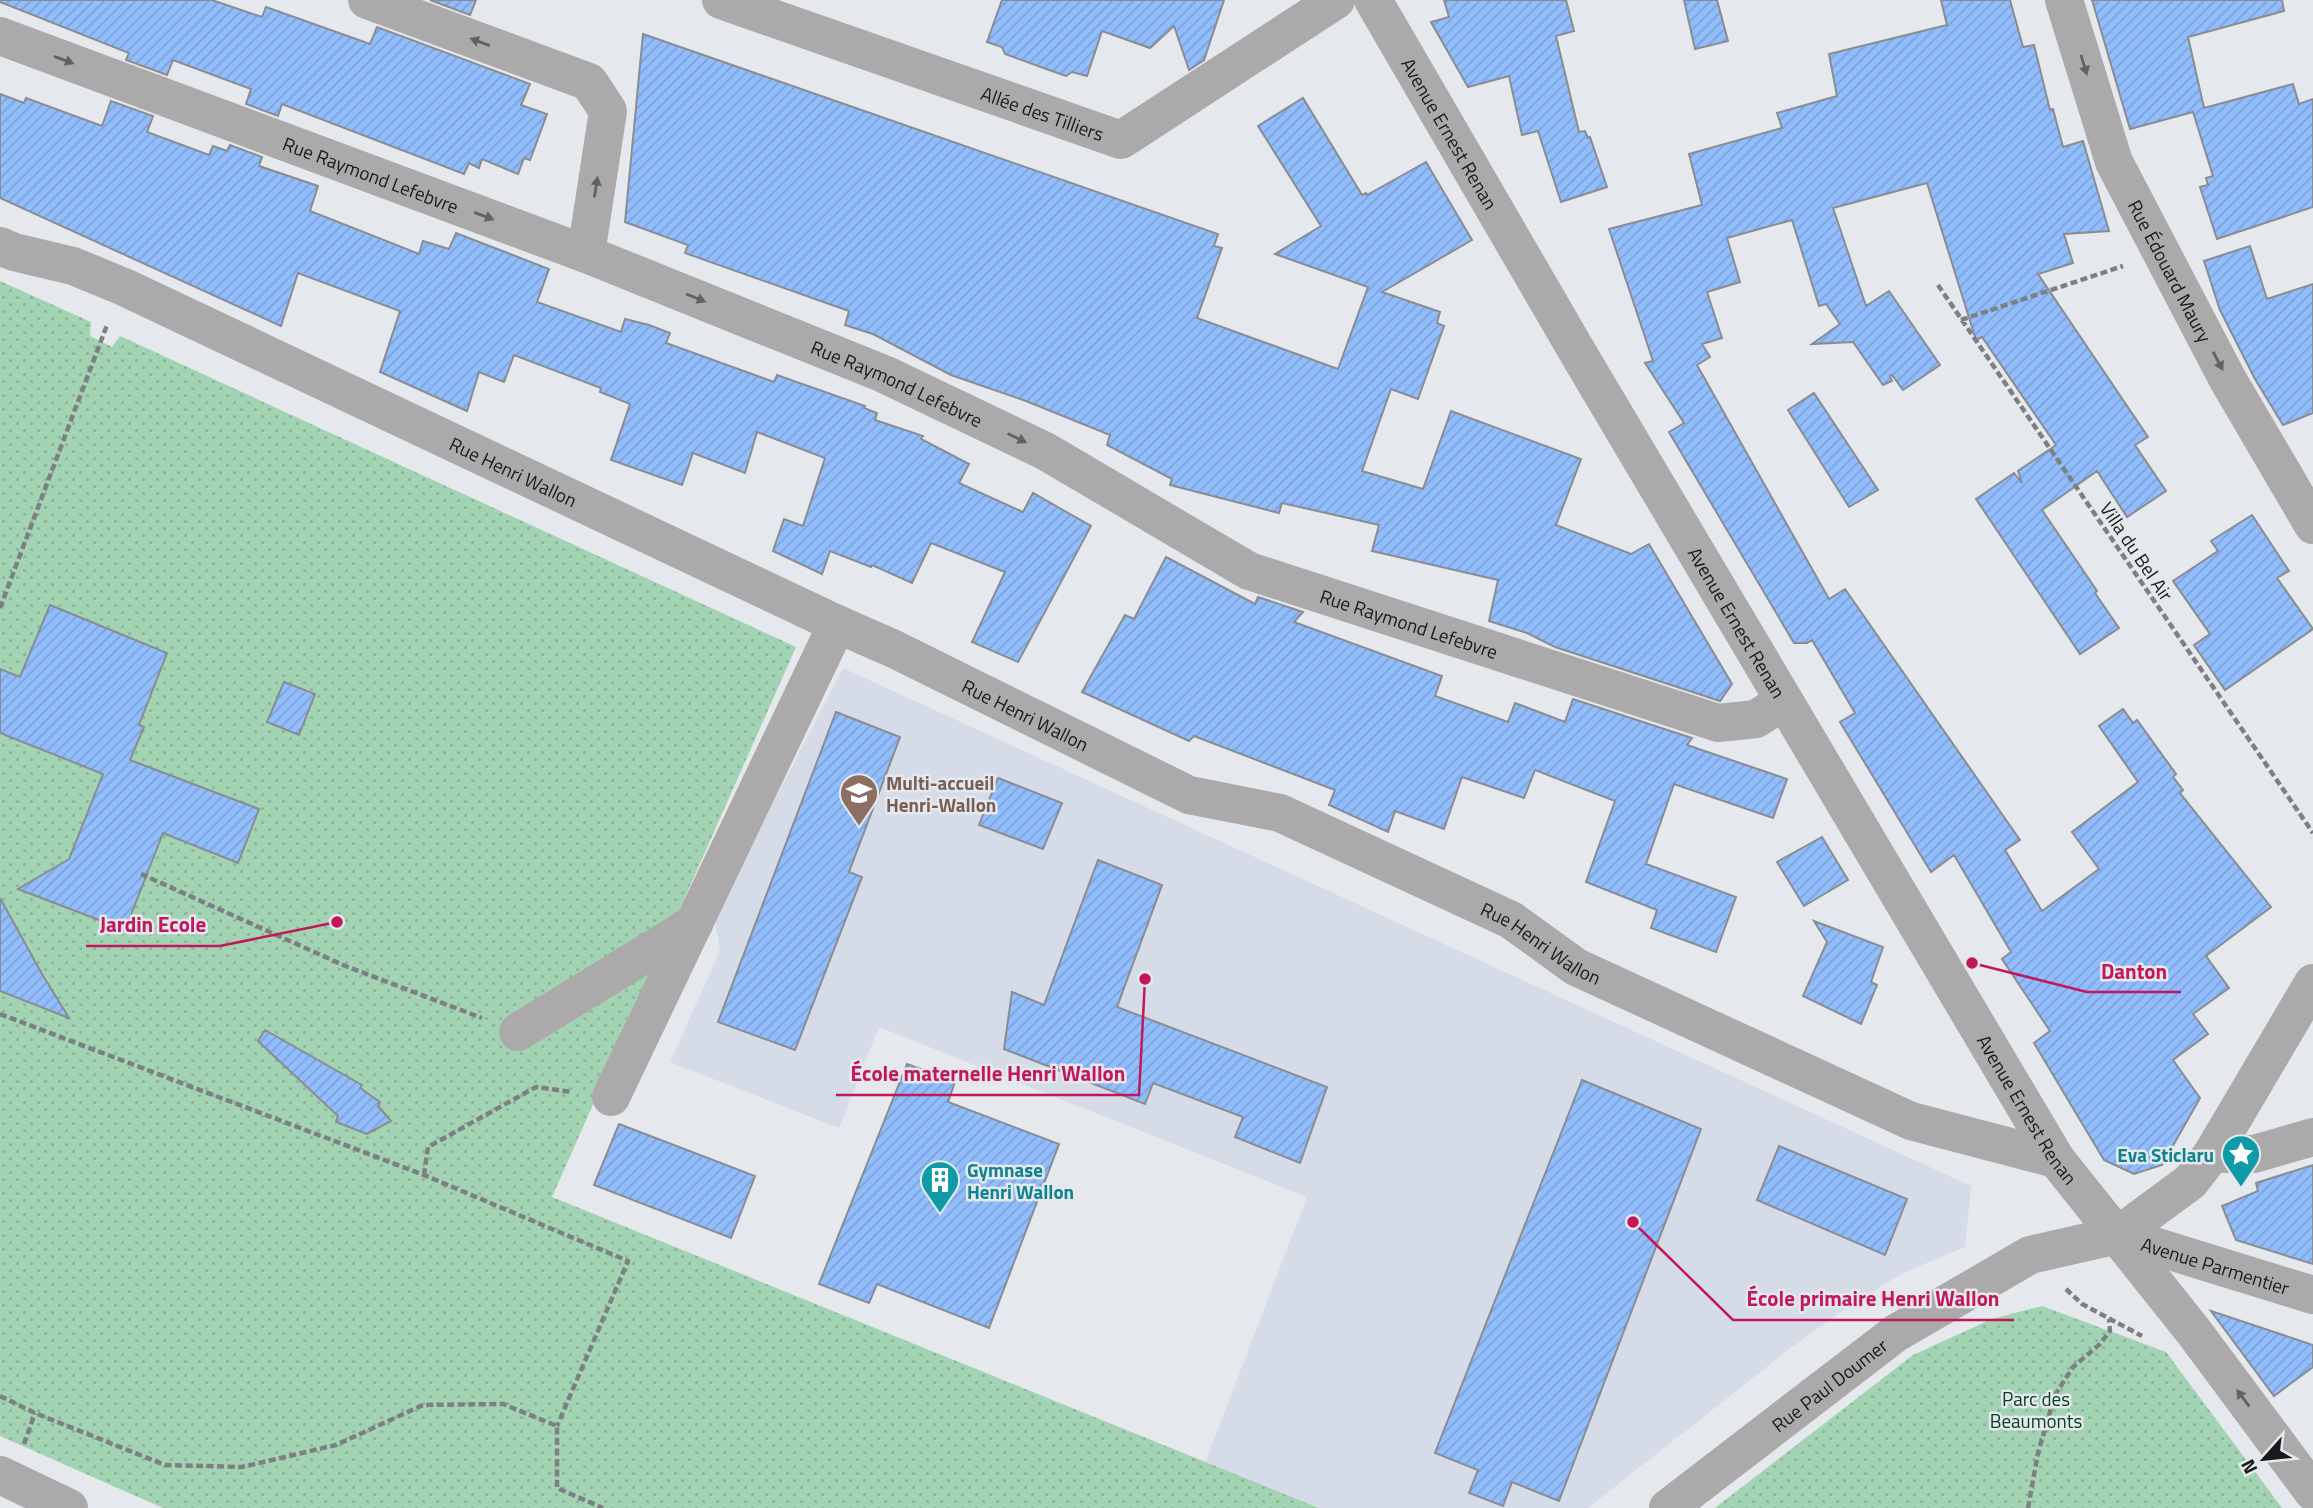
<svg xmlns="http://www.w3.org/2000/svg" width="2313" height="1508" font-family="'Titillium Web',sans-serif">
<style>
.built{fill:#d5dce7}
.green{fill:url(#green-dots)}
.building{fill:url(#building-hatch);stroke:#898c90;stroke-width:2}
.lines{fill:none;stroke-linecap:round;stroke-linejoin:round}
.path{stroke:#7d7f83;stroke-width:4.5;stroke-dasharray:7 3.5;stroke-linecap:butt}
.minor{stroke:#aba9aa;stroke-width:38}
.oneway{fill:#626263}
.labels{text-anchor:middle;dominant-baseline:central;stroke-width:5;stroke-linejoin:round;paint-order:stroke}
.street-label{font-size:19px;fill:#191a1c;stroke:#e5e8ed}
.education-label{font-size:19px;font-weight:bold;fill:#785e54;stroke:#e5e8ed;text-anchor:start}
.culture-label{font-size:19px;font-weight:bold;fill:#0d838f;stroke:#e5e8ed;text-anchor:end}
.park-label{font-size:19px;fill:#044123;stroke:#e5e8ed}
.leader{fill:none;stroke:#c2185b;stroke-width:2.5}
.callout-dot{fill:#c2185b;stroke:#e5e8ed;stroke-width:2.5}
.callout-label{font-size:21px;text-anchor:middle;font-weight:bold;fill:#c2185b;stroke:#e5e8ed;stroke-width:5;stroke-linejoin:round;paint-order:stroke}
</style>
<defs>
<pattern id="green-dots" width="8" height="8" patternUnits="userSpaceOnUse" patternTransform="scale(1.75)"><rect width="8" height="8" fill="#a2d3b2"/><path d="M2 2h.1M6 6h.1" fill="none" stroke="#8bb598" stroke-width="1.8" stroke-linecap="round"/></pattern>
<pattern id="building-hatch" width="6" height="6" patternUnits="userSpaceOnUse" patternTransform="scale(1.75)"><rect width="6" height="6" fill="#91bdfd"/><path d="M-1 1l2-2M0 6l6-6M5 7l2-2" fill="none" stroke="#7ca2d8"/></pattern>
</defs>
<rect width="100%" height="100%" fill="#e5e8ed"/>
<path class="built" d="M 843,668 L 1971,1186 L 1965,1247 L 1905,1272 L 1850,1305 L 1792,1347 L 1588,1508 L 1319,1508 L 1205,1463 L 1307,1197 L 879,1027 L 839,1128 L 670,1062 L 720,951 L 714,917 Z"/>
<path class="green" d="M 0,281 L 91,322 L 90,336 L 112,347 L 120,336 L 796,647 L 552,1197 L 1319,1508 L 163,1508 L 0,1436 Z
M 2042,1306 L 2166,1352 L 2282,1508 L 1715,1508 L 1913,1355 L 1992,1319 Z"/>
<path class="building" d="M 0,0 L 212,0 L 262,17 L 266,7 L 370,44 L 377,27 L 530,84 L 521,105 L 547,114 L 530,160 L 524,158 L 518,174 L 482,159 L 479,168 L 469,163 L 464,174 L 282,104 L 278,116 L 246,104 L 251,89 L 173,60 L 167,75 L 126,60 L 129,53 L 0,2 Z
M 430,0 L 476,0 L 470,15 Z
M 1002,0 L 1224,0 L 1204,60 L 1189,70 L 1174,26 L 1150,48 L 1102,31 L 1087,76 L 1072,72 L 1066,76 L 1049,70 L 1005,54 L 1002,47 L 987,42 Z
M 1444,0 L 1566,0 L 1574,31 L 1556,36 L 1579,132 L 1585,131 L 1588,138 L 1590,137 L 1607,187 L 1561,202 L 1538,131 L 1522,135 L 1509,76 L 1468,87 L 1431,22 L 1449,17 Z
M 1684,0 L 1717,0 L 1728,41 L 1695,49 Z
M 1941,0 L 2010,0 L 2023,47 L 2034,45 L 2050,110 L 2053,109 L 2063,147 L 2083,141 L 2109,231 L 2064,234 L 2073,263 L 2038,274 L 2148,437 L 2135,445 L 2166,491 L 2127,517 L 2097,471 L 2042,510 L 2097,591 L 2095,593 L 2119,628 L 2080,654 L 1976,499 L 2014,473 L 2022,483 L 2018,471 L 2056,445 L 1982,337 L 1976,340 L 1927,183 L 1833,208 L 1866,306 L 1889,291 L 1940,365 L 1903,390 L 1892,375 L 1890,376 L 1892,381 L 1883,385 L 1853,342 L 1812,344 L 1840,324 L 1826,304 L 1819,306 L 1792,220 L 1727,238 L 1740,282 L 1707,292 L 1722,338 L 1702,344 L 1710,357 L 1697,365 L 1829,599 L 1845,589 L 2020,840 L 2005,850 L 2042,911 L 2099,869 L 2072,832 L 2138,782 L 2099,726 L 2123,709 L 2133,723 L 2137,720 L 2176,774 L 2173,777 L 2183,790 L 2180,793 L 2271,907 L 2206,956 L 2229,988 L 2193,1014 L 2208,1034 L 2173,1060 L 2200,1098 L 2162,1165 L 2134,1174 L 2104,1160 L 2034,1043 L 2050,1031 L 2002,959 L 2011,952 L 1954,855 L 1931,872 L 1840,722 L 1855,713 L 1812,640 L 1807,643 L 1794,643 L 1669,432 L 1684,423 L 1645,363 L 1653,361 L 1609,229 L 1702,205 L 1689,154 L 1782,128 L 1777,113 L 1837,96 L 1829,54 L 1947,25 Z
M 2092,0 L 2282,0 L 2284,11 L 2188,37 L 2204,108 L 2293,84 L 2299,104 L 2313,99 L 2313,207 L 2217,239 L 2200,187 L 2208,185 L 2206,178 L 2213,176 L 2193,112 L 2130,129 Z
M 643,34 L 1218,234 L 1214,246 L 1222,248 L 1197,318 L 1338,369 L 1368,287 L 1275,254 L 1321,226 L 1258,126 L 1303,98 L 1362,195 L 1366,193 L 1367,195 L 1426,162 L 1472,240 L 1382,292 L 1440,312 L 1437,323 L 1444,326 L 1418,399 L 1391,389 L 1362,471 L 1423,489 L 1451,411 L 1581,459 L 1556,525 L 1631,554 L 1649,544 L 1732,684 L 1720,701 L 1555,647 L 1527,633 L 1489,621 L 1498,580 L 1372,551 L 1379,525 L 1282,503 L 1279,513 L 1170,485 L 1172,479 L 1107,445 L 1110,435 L 1026,401 L 951,375 L 873,334 L 845,325 L 849,311 L 685,253 L 688,245 L 625,222 Z
M 0,94 L 24,103 L 26,98 L 102,126 L 111,101 L 153,116 L 147,132 L 209,155 L 213,146 L 227,151 L 230,145 L 262,157 L 259,166 L 318,186 L 310,211 L 419,254 L 423,241 L 449,249 L 456,233 L 549,269 L 537,302 L 621,332 L 625,319 L 649,325 L 670,333 L 666,343 L 774,382 L 777,375 L 865,406 L 864,408 L 877,413 L 875,420 L 923,436 L 921,439 L 969,464 L 959,483 L 1023,512 L 1033,493 L 1091,526 L 1018,662 L 972,642 L 1005,572 L 931,543 L 912,583 L 872,565 L 871,567 L 830,551 L 822,574 L 773,551 L 784,519 L 803,526 L 825,458 L 757,432 L 745,473 L 693,453 L 682,485 L 611,460 L 630,404 L 600,392 L 601,388 L 514,355 L 504,382 L 479,372 L 467,411 L 380,372 L 400,311 L 298,273 L 281,326 L 0,198 Z
M 2250,246 L 2267,299 L 2313,284 L 2313,413 L 2283,425 L 2255,379 L 2220,310 L 2204,261 Z
M 1814,393 L 1878,490 L 1849,507 L 1788,410 Z
M 2252,515 L 2289,571 L 2277,578 L 2313,629 L 2225,690 L 2194,645 L 2210,634 L 2173,581 L 2218,551 L 2211,541 Z
M 1166,557 L 1255,604 L 1258,597 L 1303,612 L 1294,622 L 1442,676 L 1435,696 L 1508,722 L 1515,703 L 1565,722 L 1573,699 L 1692,738 L 1687,745 L 1787,779 L 1773,818 L 1674,784 L 1646,864 L 1736,897 L 1716,952 L 1651,928 L 1657,910 L 1586,882 L 1615,801 L 1535,770 L 1524,798 L 1462,777 L 1444,829 L 1395,811 L 1388,832 L 1329,805 L 1335,790 L 1194,736 L 1189,741 L 1082,692 L 1125,615 L 1134,619 Z
M 50,605 L 167,653 L 139,725 L 144,727 L 130,760 L 259,809 L 238,863 L 163,833 L 125,930 L 18,889 L 69,859 L 103,774 L 0,733 L 0,669 L 20,677 Z
M 284,682 L 315,694 L 299,735 L 267,722 Z
M 836,712 L 900,737 L 849,872 L 862,877 L 795,1050 L 718,1022 Z
M 998,778 L 1062,803 L 1043,849 L 979,825 Z
M 1822,837 L 1848,880 L 1804,906 L 1777,862 Z
M 1098,860 L 1162,885 L 1117,1007 L 1327,1087 L 1300,1163 L 1235,1137 L 1243,1117 L 1153,1083 L 1145,1104 L 1004,1049 L 1012,992 L 1044,1005 Z
M 0,898 L 42,974 L 69,1018 L 0,991 Z
M 1814,921 L 1883,947 L 1871,982 L 1877,985 L 1861,1024 L 1803,996 L 1827,942 Z
M 265,1030 L 362,1085 L 360,1088 L 380,1102 L 378,1106 L 391,1121 L 367,1134 L 336,1122 L 338,1116 L 258,1041 Z
M 907,1064 L 955,1082 L 948,1102 L 1059,1144 L 989,1328 L 877,1284 L 869,1303 L 819,1284 Z
M 1582,1080 L 1701,1129 L 1559,1501 L 1512,1482 L 1503,1506 L 1469,1493 L 1478,1470 L 1435,1453 Z
M 619,1124 L 755,1176 L 731,1238 L 594,1185 Z
M 1779,1146 L 1907,1199 L 1885,1255 L 1757,1200 Z
M 2313,1165 L 2313,1264 L 2236,1240 L 2222,1206 L 2258,1191 L 2256,1183 Z
M 2211,1311 L 2313,1345 L 2313,1367 L 2274,1396 Z"/>
<g class="lines">
<path class="path" d="M 1938,285 L 2313,833
M 1961,320 L 2123,266
M 0,608 L 107,325
M 141,874 L 343,965 L 482,1018
M 0,1014 L 424,1175 L 628,1261 L 557,1426
M 424,1175 L 428,1147 L 536,1087 L 572,1092
M 2066,1289 L 2082,1304 L 2142,1336
M 0,1396 L 35,1413 L 165,1465 L 242,1467 L 336,1445 L 423,1405 L 503,1404 L 557,1426 L 557,1488 L 603,1508
M 24,1444 L 35,1413
M 2028,1508 L 2038,1453 L 2055,1395 L 2073,1367 L 2100,1344 L 2110,1331 L 2109,1319"/>
<g class="minor">
<path d="M 367,0 L 589,82 L 608,111 L 586,254"/>
<path id="s1" d="M 721,0 L 1121,140 L 1336,0"/>
<path id="s2" d="M 1373,0 L 1578,353 L 2056,1159 L 2194,1332 L 2313,1492"/>
<path id="s3" d="M 2064,0 L 2114,162 L 2228,380 L 2313,525"/>
<path id="s4" d="M 0,36 L 586,254 L 884,374 L 1045,451 L 1249,571 L 1718,723 L 1756,719 L 1784,701"/>
<path id="s5" d="M 0,246 L 14,252 L 73,266 L 124,287 L 837,624 L 894,649 L 1189,795 L 1280,813 L 1511,920 L 1576,967 L 1911,1121 L 2056,1159"/>
<path d="M 518,1032 L 694,924"/>
<path d="M 611,1097 L 837,624"/>
<path d="M 2212,1154 L 2254,1154 L 2313,1137"/>
<path id="s6" d="M 2118,1235 L 2313,1295"/>
<path d="M 0,1475 L 69,1508"/>
<path id="s7" d="M 1668,1508 L 1896,1333 L 2030,1255 L 2118,1235 L 2190,1182 L 2212,1154 L 2313,983"/>
</g>
</g>
<defs><path id="oneway-solid" d="M-6-.8H1V-3.2L6.5 0L1 3.2V.8H-6Z" transform="scale(1.75)"/></defs>
<g class="oneway">
<use href="#oneway-solid" transform="translate(480 42) rotate(-160)"/>
<use href="#oneway-solid" transform="translate(64 60) rotate(20)"/>
<use href="#oneway-solid" transform="translate(2084 65) rotate(73)"/>
<use href="#oneway-solid" transform="translate(596 187) rotate(-81)"/>
<use href="#oneway-solid" transform="translate(484 216) rotate(20)"/>
<use href="#oneway-solid" transform="translate(696 298) rotate(22)"/>
<use href="#oneway-solid" transform="translate(2218 361) rotate(62)"/>
<use href="#oneway-solid" transform="translate(1017 438) rotate(26)"/>
<use href="#oneway-solid" transform="translate(2243 1398) rotate(-127)"/>
</g>
<defs>
<g id="school-pin" transform="scale(2.0125)"><path d="M0 17L-7.5 6A9.5 9.5 0 1 1 7.5 6Z" fill="#8d6e63" stroke="#e5e8ed"/><path d="M0-5L7-2L0 1L-7-2ZM-4 1L0 2.5L4 1V4Q0 6-4 4Z" fill="#fff"/></g>
<g id="sight-pin" transform="scale(2.0125)"><path d="M0 17L-7.5 6A9.5 9.5 0 1 1 7.5 6Z" fill="#0f9aa8" stroke="#e5e8ed"/><path d="M0-6L1.8-2.2L6-1.7L2.9 1.2L3.7 5.4L0 3.3L-3.7 5.4L-2.9 1.2L-6-1.7L-1.8-2.2Z" fill="#fff"/></g>
<g id="building-pin" transform="scale(2.0125)"><path d="M0 17L-7.5 6A9.5 9.5 0 1 1 7.5 6Z" fill="#0f9aa8" stroke="#e5e8ed"/><path d="M-4-6H4V6H1V3H-1V6H-4ZM-2.5-4.3h1.7v1.8h-1.7ZM.8-4.3h1.7v1.8H.8ZM-2.5-1h1.7V.8h-1.7ZM.8-1h1.7V.8H.8Z" fill="#fff"/></g>
</defs>
<g fill-rule="evenodd">
<use href="#school-pin" x="859" y="793"/>
<use href="#sight-pin" x="2241" y="1154"/>
<use href="#building-pin" x="940" y="1180"/>
</g>
<g class="labels">
<g class="street-label">
<text stroke="none"><textPath href="#s1" startOffset="341">Allée des Tilliers</textPath></text>
<text stroke="none"><textPath href="#s2" startOffset="154">Avenue Ernest Renan</textPath></text>
<text stroke="none"><textPath href="#s4" startOffset="396">Rue Raymond Lefebvre</textPath></text>
<text stroke="none"><textPath href="#s3" startOffset="292">Rue Édouard Maury</textPath></text>
<text stroke="none"><textPath href="#s4" startOffset="962">Rue Raymond Lefebvre</textPath></text>
<text stroke="none"><textPath href="#s5" startOffset="562">Rue Henri Wallon</textPath></text>
<text transform="translate(2137 551) rotate(56)">Villa du Bel Air</text>
<text stroke="none"><textPath href="#s4" startOffset="1530">Rue Raymond Lefebvre</textPath></text>
<text stroke="none"><textPath href="#s2" startOffset="721">Avenue Ernest Renan</textPath></text>
<text stroke="none"><textPath href="#s5" startOffset="1129">Rue Henri Wallon</textPath></text>
<text stroke="none"><textPath href="#s5" startOffset="1696">Rue Henri Wallon</textPath></text>
<text stroke="none"><textPath href="#s2" startOffset="1288">Avenue Ernest Renan</textPath></text>
<text stroke="none"><textPath href="#s6" startOffset="102">Avenue Parmentier</textPath></text>
<text stroke="none"><textPath href="#s7" startOffset="203">Rue Paul Doumer</textPath></text>
</g>
<g class="education-label">
<text x="886" y="782">Multi-accueil<tspan x="886" dy="22">Henri-Wallon</tspan></text>
</g>
<g class="culture-label">
<text x="2214" y="1154">Eva Sticlaru</text>
<text x="967" y="1169" text-anchor="start">Gymnase<tspan x="967" dy="22">Henri Wallon</tspan></text>
</g>
<g class="park-label">
<text x="2036" y="1398">Parc des<tspan x="2036" dy="22">Beaumonts</tspan></text>
</g>
</g>
<path class="leader" d="M337 922L220 946H86M1972 963L2087 992H2181M1145 979L1139 1095H836M1633 1222L1733 1320H2014"/>
<g class="callout-dot">
<circle cx="337" cy="922" r="7"/>
<circle cx="1972" cy="963" r="7"/>
<circle cx="1145" cy="979" r="7"/>
<circle cx="1633" cy="1222" r="7"/>
</g>
<g class="callout-label">
<text x="153" y="932">Jardin Ecole</text>
<text x="2134" y="979">Danton</text>
<text x="988" y="1081">École maternelle Henri Wallon</text>
<text x="1873" y="1306">École primaire Henri Wallon</text>
</g>
<g transform="translate(2264 1459) rotate(243)" stroke="#e5e8ed" stroke-width="5" paint-order="stroke">
<path d="M0-5L12 26L0 18L-12 26Z" fill="#191a1c"/>
<text y="-10" font-size="19" font-weight="bold" text-anchor="middle" fill="#191a1c">N</text>
</g>
</svg>
